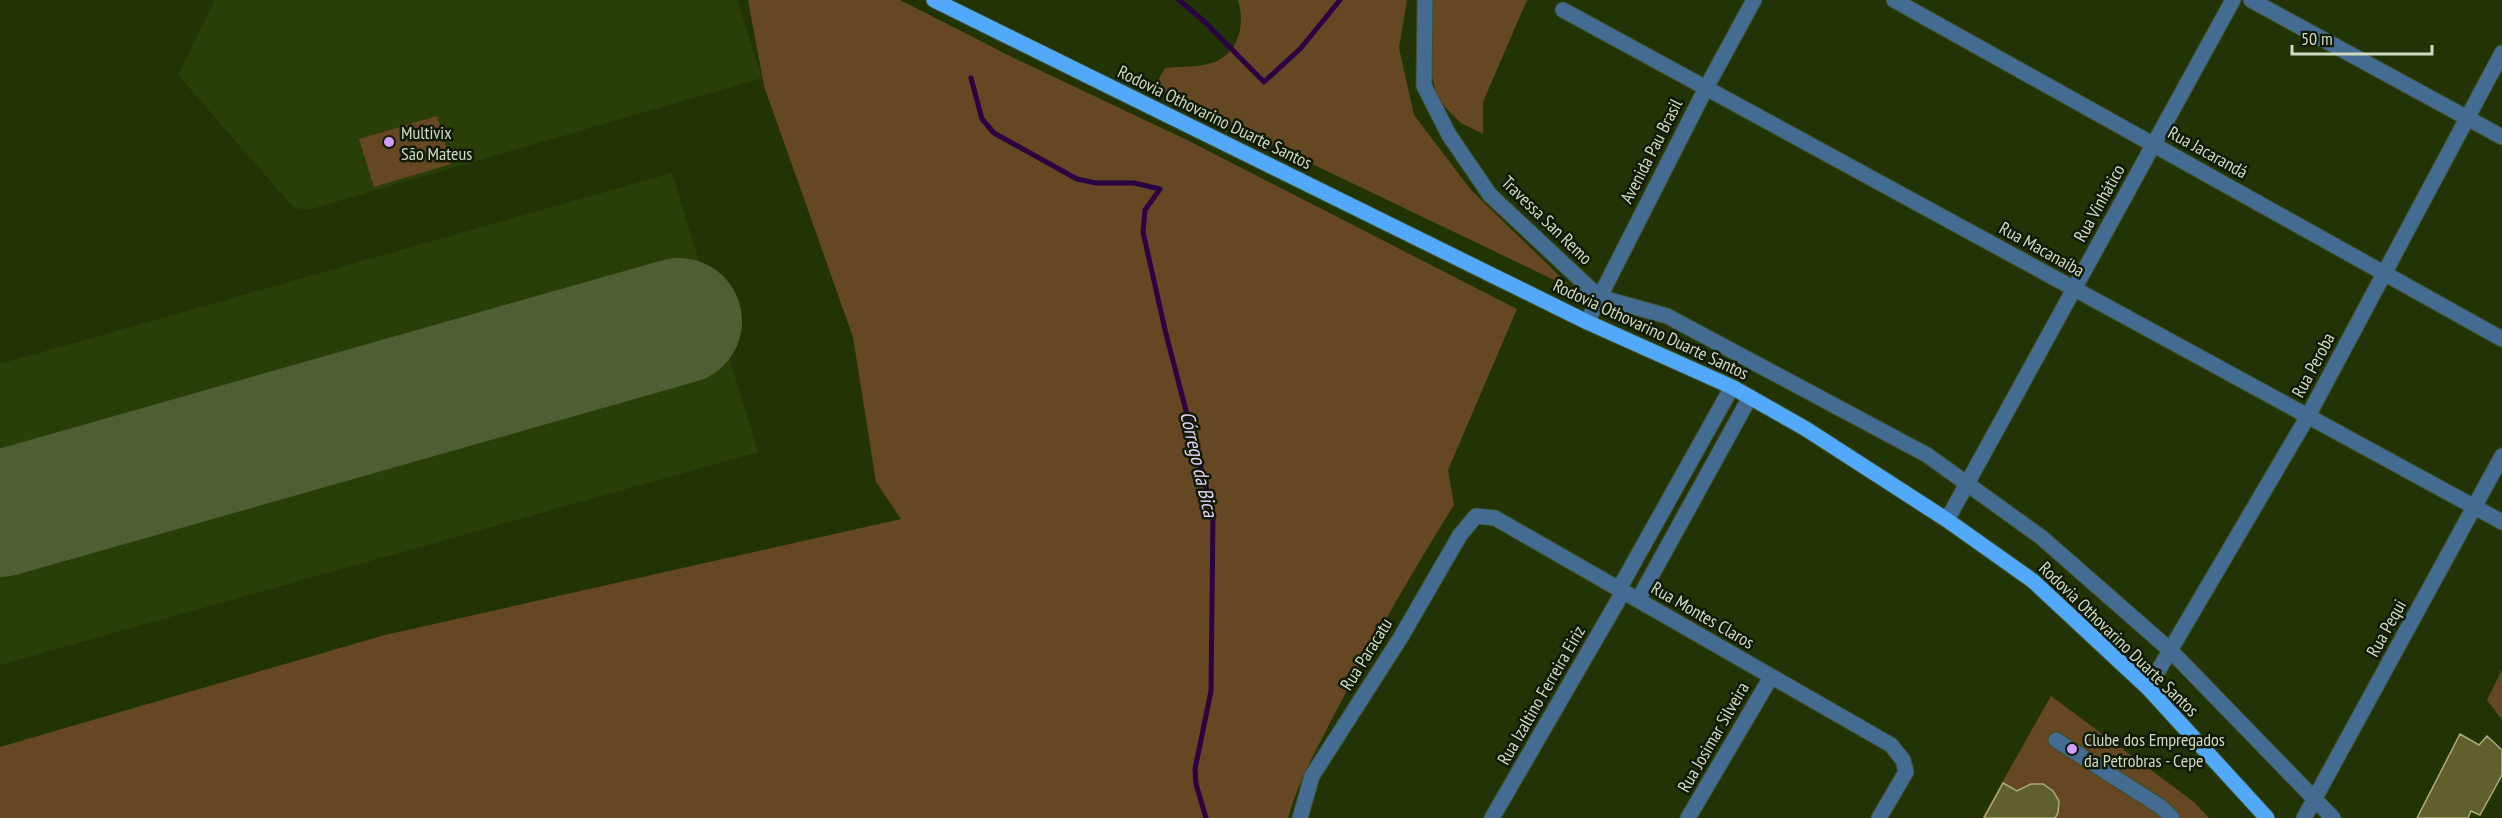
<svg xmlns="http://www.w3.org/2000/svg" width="2502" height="818" font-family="'PT Sans Narrow',sans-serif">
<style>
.built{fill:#2a3e08}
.green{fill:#664724}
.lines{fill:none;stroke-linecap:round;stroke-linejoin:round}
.stream{stroke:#2b0342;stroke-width:5}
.runway{stroke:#4e5f36;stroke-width:126}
.building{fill:#60602e;stroke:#aaab77;stroke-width:1.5}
.minor-casing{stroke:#3e4f24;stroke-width:17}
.major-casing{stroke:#3e4f24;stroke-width:17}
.minor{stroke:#446c93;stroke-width:15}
.major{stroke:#52a9f9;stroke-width:15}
.poi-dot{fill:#d29dfd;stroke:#111907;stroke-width:2}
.labels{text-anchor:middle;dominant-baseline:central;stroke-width:5;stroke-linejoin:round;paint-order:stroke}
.street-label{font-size:18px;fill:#cedac2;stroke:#111907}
.poi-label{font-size:18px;fill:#cedac2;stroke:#111907;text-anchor:start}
.water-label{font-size:20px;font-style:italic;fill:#e6d2f8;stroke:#111907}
</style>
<rect width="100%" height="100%" fill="#223406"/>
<path class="built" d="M 215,0 L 737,0 L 762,78 L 308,210 L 300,209 L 293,207 L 178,75 Z
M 672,173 L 758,452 L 0,665 L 0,364 Z"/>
<path class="green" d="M 748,0 L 900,0 L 1012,57 L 1187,140 L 1517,309 L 1448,470 L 1454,505 C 1411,574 1370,645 1333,717 C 1316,750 1298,782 1288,818 L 0,818 L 0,747 L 385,635 L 901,519 L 876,482 L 853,337 L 764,86 Z
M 1238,0 L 1407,0 L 1399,48 L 1414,115 L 1471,190 L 1573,289 L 1154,88 L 1165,68 C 1180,66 1203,68 1217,61 C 1240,50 1245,23 1238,0 Z
M 1431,0 L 1527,0 L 1483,102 L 1483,134 L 1461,123 L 1437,99 L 1426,44 Z
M 437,116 L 451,164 L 374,187 L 359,139 Z
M 2502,670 L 2502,720 L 2487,700 Z
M 2051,696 L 2194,802 L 2209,818 L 1982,818 Z"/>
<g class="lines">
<path class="stream" d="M 1179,0 L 1206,23 L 1264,82 L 1301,48 L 1340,0
M 971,78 L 982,119 L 994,133 L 1077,179 L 1096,183 L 1134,183 L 1160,189 L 1145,210 L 1143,232 L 1166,334 L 1213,514 L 1211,691 L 1195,769 L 1196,784 L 1206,818"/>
<path class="runway" d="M 0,514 L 679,321"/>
</g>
<path class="building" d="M 2460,734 L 2479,745 L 2487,736 L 2502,750 L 2502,775 L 2480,815 L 2471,811 L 2468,818 L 2417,818 Z
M 2003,783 L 2017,791 L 2031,784 L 2043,784 L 2053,791 L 2059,801 L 2058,813 L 2055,818 L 1984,818 Z"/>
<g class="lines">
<g class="minor-casing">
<path id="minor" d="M 1425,0 L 1424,86 L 1449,135 L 1490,195 L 1599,297 L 1667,316 L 1927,455 L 2041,537 L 2170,650 L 2333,818
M 1894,0 L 2502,339
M 2251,0 L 2502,137
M 1563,10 L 2502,522
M 1587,322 L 1706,88 L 1754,0
M 1947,520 L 2233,0
M 1619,589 L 1732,387
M 1638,600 L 1750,397
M 2148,688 L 2308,416 L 2502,53
M 2056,740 L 2161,807 L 2172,818
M 1300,818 L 1312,776 L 1401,637 L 1460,535 L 1476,516 L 1495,518 L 1891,745 L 1903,760 L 1906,772 L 1879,818
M 1492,818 L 1623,592
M 1688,818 L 1771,677
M 2304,818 L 2502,456"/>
</g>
<g class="major-casing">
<path id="major" d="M 934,0 L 1587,322 L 1732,387 L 1806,429 L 1947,520 L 2033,581 L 2148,688 L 2267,818"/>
</g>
<use href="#minor" class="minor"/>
<use href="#major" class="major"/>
</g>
<g class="poi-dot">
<circle cx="389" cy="142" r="6"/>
<circle cx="2072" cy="749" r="6"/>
</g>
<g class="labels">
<g class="street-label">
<text transform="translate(1215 117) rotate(26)">Rodovia Othovarino Duarte Santos</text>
<text transform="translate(1651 151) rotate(-63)">Avenida Pau Brasil</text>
<text transform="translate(2208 152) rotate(29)">Rua Jacarandá</text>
<text transform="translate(2099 203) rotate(-61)">Rua Vinhático</text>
<text transform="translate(1547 220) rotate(44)">Travessa San Remo</text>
<text transform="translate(2042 249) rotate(29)">Rua Macanaíba</text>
<text transform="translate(1651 329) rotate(25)">Rodovia Othovarino Duarte Santos</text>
<text transform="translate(2313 365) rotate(-62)">Rua Peroba</text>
<text transform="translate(1703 615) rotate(30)">Rua Montes Claros</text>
<text transform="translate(2386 628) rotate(-61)">Rua Pequi</text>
<text transform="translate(2119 639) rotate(44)">Rodovia Othovarino Duarte Santos</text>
<text transform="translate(1366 654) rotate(-58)">Rua Paracatu</text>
<text transform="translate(1541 695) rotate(-60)">Rua Izaltino Ferreira Eiriz</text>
<text transform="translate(1713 737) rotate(-60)">Rua Josimar Silveira</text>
</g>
<g class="poi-label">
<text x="401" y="132">Multivix<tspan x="401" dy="21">São Mateus</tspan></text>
<text x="2084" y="739">Clube dos Empregados<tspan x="2084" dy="21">da Petrobras - Cepe</tspan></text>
</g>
<g class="water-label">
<text transform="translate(1199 464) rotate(77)">Córrego da Bica</text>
</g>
</g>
<path d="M2292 45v9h140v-9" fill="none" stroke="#cedac2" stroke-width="3"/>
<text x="2301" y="45" font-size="18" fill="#cedac2" stroke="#111907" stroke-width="4.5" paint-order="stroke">50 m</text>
</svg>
